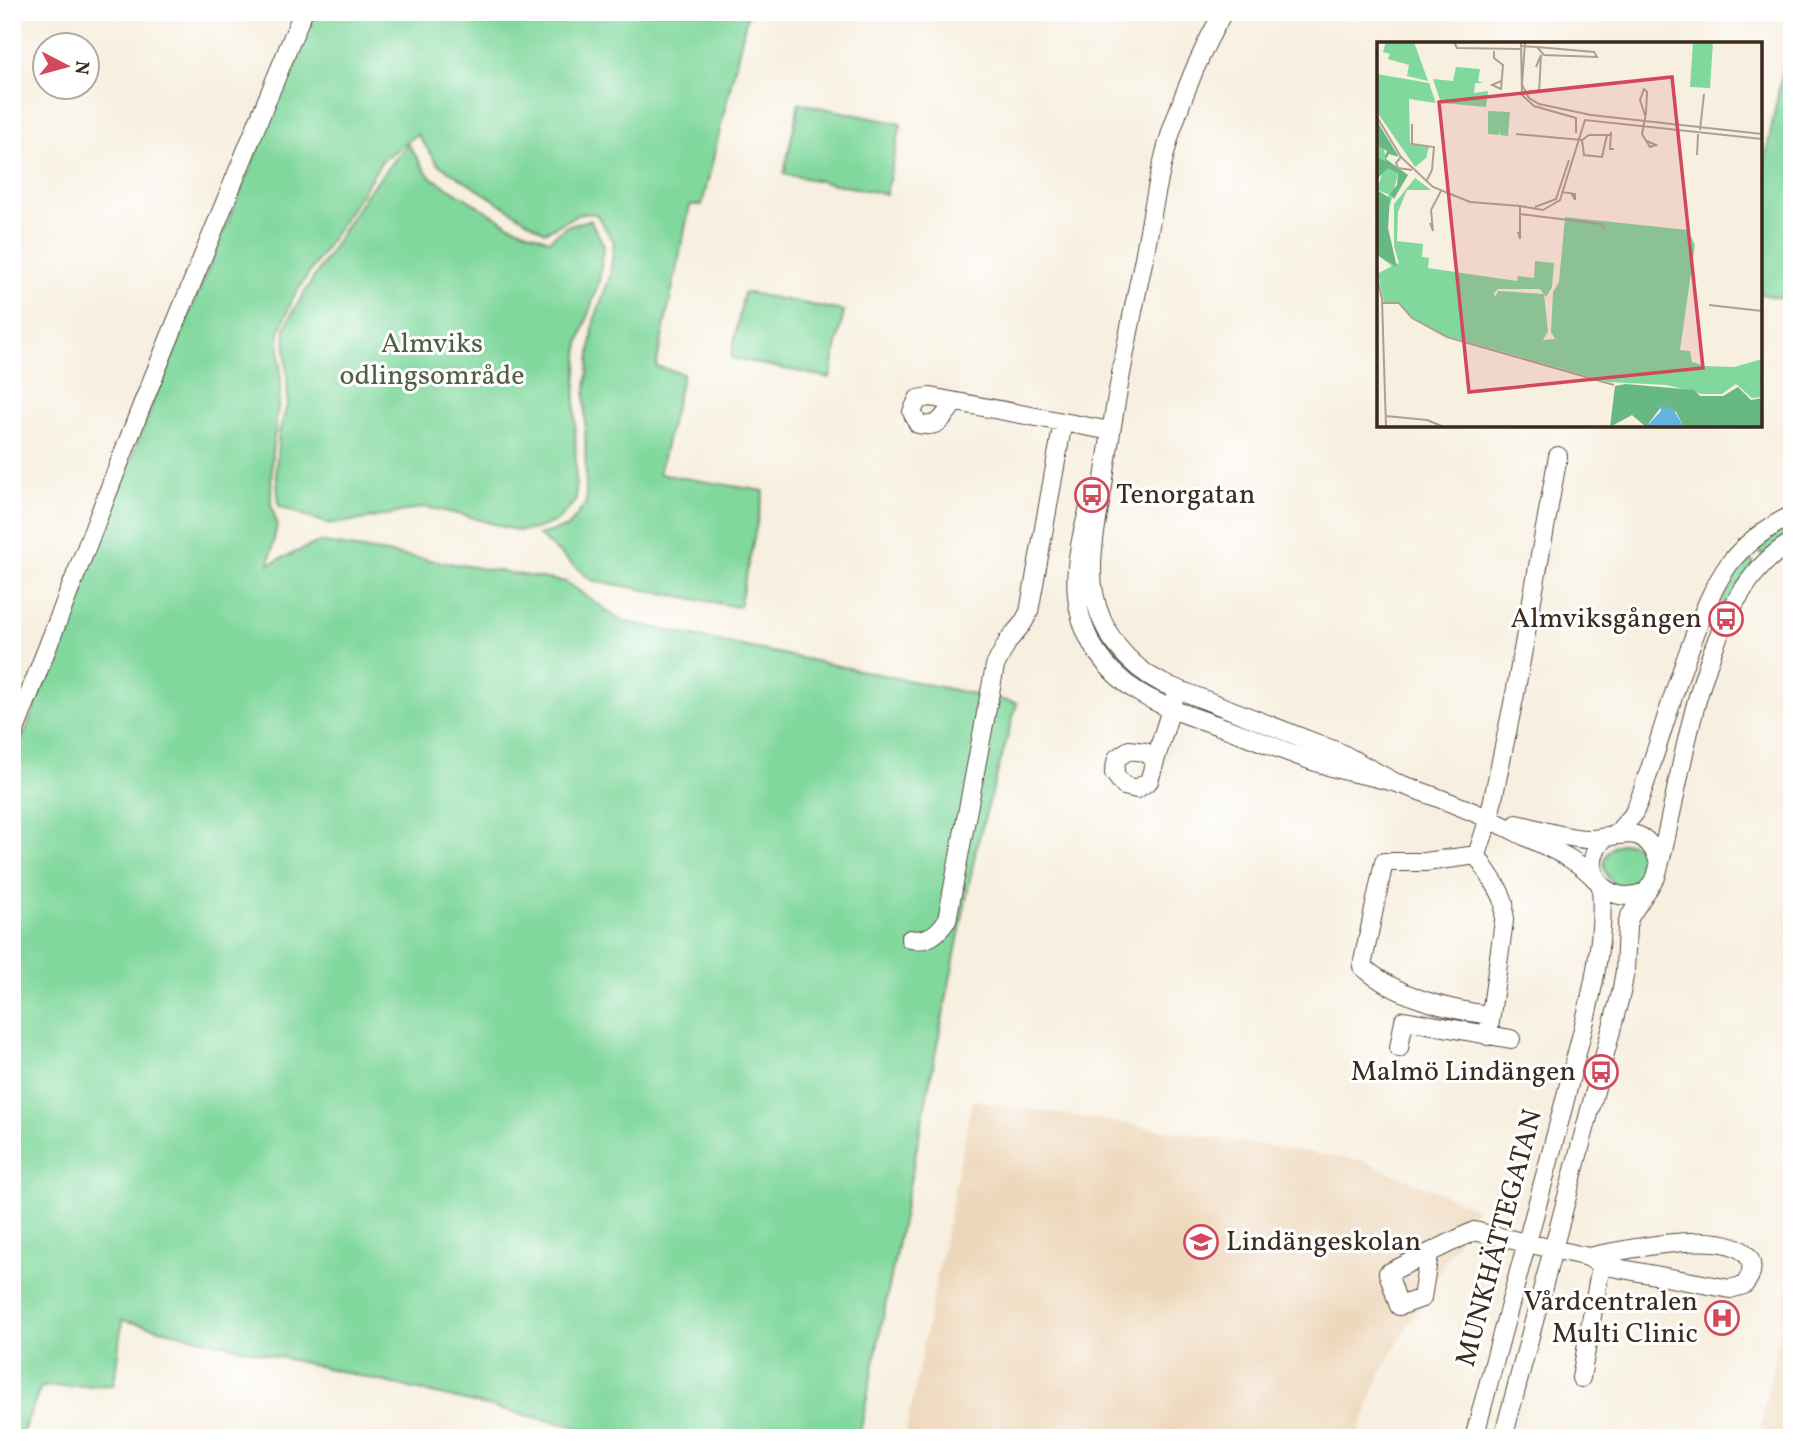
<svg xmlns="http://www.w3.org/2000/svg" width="1804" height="1450" font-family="Vollkorn,serif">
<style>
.built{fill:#edd7ba}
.green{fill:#81d89d;stroke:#5e815e;stroke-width:2}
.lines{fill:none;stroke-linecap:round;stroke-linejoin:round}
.minor-casing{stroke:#57483b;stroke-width:20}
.minor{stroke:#fff;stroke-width:18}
.labels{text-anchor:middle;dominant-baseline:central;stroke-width:6;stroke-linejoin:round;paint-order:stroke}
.park-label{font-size:28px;fill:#505e44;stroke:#fff}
.poi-label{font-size:28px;fill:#3b2a1e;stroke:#fff;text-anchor:end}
.street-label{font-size:28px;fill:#3b2a1e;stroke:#fff}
.inset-road{fill:none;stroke:#aca092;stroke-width:2}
.view{fill:#d1495b;fill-opacity:0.15;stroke:#d1495b;stroke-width:3.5}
.inset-edge{fill:none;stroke:#3b2a1e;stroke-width:3.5}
</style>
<rect width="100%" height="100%" fill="#fff"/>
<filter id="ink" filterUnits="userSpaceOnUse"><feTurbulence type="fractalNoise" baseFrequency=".0143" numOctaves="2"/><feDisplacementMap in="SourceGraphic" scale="14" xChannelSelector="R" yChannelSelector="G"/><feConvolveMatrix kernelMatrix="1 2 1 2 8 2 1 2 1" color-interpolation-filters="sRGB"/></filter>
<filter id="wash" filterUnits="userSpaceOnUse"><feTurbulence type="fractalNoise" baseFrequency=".00686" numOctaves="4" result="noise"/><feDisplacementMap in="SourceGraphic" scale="28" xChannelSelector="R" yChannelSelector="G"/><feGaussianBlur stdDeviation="1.57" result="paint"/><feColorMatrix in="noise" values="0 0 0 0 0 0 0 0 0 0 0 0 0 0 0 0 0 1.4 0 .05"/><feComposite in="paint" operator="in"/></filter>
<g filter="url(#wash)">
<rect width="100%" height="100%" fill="#f7efdf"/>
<path class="built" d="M 972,1100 L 1363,1161 L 1476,1208 L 1380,1374 L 1357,1438 L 905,1438 Z
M 1792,1270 L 1792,1438 L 1758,1438 Z"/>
<path class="green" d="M 315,12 L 748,12 L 702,205 L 690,205 L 656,366 L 683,374 L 659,474 L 764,491 L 739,607 L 591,580 L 538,535 L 568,527 L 586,503 L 585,398 L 594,321 L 610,276 L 614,242 L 596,214 L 581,213 L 545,232 L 438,164 L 417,134 L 382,161 L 293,298 L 279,333 L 281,385 L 272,452 L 271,504 L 277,524 L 269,564 L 319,542 L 566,582 L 622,621 L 1017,703 L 976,849 L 859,1438 L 623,1438 L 122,1320 L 114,1385 L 41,1387 L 20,1438 L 12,1438 L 12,766 L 159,387 Z
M 1792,24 L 1792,300 L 1760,294 L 1760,185 Z
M 799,103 L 901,124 L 886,194 L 784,174 Z
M 408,144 L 429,176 L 510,225 L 549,240 L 567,226 L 590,220 L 604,245 L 599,281 L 579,343 L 575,398 L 576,500 L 557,521 L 536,529 L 518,531 L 463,515 L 425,507 L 362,520 L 329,524 L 279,506 L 276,468 L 279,432 L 288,402 L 285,328 L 295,308 L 366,194 Z
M 744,292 L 844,311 L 830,378 L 731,358 Z
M 1792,524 L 1792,534 L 1762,555 L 1756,549 L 1770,537 Z
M 1748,556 L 1754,563 L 1723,612 L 1719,610 L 1724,601 L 1722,594 L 1737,568 Z
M1604 865a22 22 0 1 1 44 0a22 22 0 1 1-44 0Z"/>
</g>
<g filter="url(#ink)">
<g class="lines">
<g class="minor-casing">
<path id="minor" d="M 1223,12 C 1203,48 1185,89 1172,129 C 1159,170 1152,215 1144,258 C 1129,329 1115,400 1105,472 C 1100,510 1087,555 1094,593 C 1101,633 1127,665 1162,683 L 1341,753 L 1396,783
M 955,402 C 942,418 940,429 918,424 L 912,412 L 918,399 L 930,397 L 1111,431
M 1093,493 C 1078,547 1063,600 1096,651 C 1107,667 1122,682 1138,692 C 1167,710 1203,720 1236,732 C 1269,744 1302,759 1335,768 C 1356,774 1377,777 1397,783 C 1441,798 1484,815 1524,836 C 1549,848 1578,859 1596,880
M 12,738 L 142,405 L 303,12
M 1155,761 L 1145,752 L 1129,750 L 1117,758 L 1114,773 L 1124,786 L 1137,789 L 1149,781 L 1174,699
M 1517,824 C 1540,829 1563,838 1586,839 C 1617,840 1643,817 1659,862
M 1617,833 L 1633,815 L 1639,801 C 1658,748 1672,694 1692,642 C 1702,615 1712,588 1729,564 C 1745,543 1768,527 1792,515
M 1607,836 C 1573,866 1605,909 1645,892
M 1477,855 L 1425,862 L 1384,862 L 1362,966 C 1395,996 1447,1010 1491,1015
M 910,939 C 927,942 937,935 947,920 L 995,666 L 1008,641 L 1023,623 L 1029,612 L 1063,422
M 1488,1036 L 1504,921 C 1504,915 1505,908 1504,903 C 1501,888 1484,870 1477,855 L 1489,818 L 1515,694 L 1558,456
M 1399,1048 L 1404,1020 L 1511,1039
M 1429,1254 L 1422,1298 L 1399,1306 L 1388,1273 L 1474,1231 L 1588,1257 L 1601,1265 L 1730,1289 L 1744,1285 C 1750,1278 1754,1270 1750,1260 C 1734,1224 1619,1251 1588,1257
M 1581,1378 L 1601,1265
M 1474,1438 C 1505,1320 1539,1202 1569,1084 C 1585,1019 1606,954 1601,886
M 1503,1438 L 1621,993 L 1625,971 L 1627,925 L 1630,916 L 1656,877 C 1684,781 1697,595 1792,542"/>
</g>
<use href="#minor" class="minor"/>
</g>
</g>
<defs>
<g id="bus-ring" transform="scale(1.75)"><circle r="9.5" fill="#fff" stroke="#d1495b" stroke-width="1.5"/><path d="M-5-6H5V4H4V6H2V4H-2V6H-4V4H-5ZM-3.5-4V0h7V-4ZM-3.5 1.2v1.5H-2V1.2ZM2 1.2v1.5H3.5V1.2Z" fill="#d1495b"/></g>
<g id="school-ring" transform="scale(1.75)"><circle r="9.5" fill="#fff" stroke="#d1495b" stroke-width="1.5"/><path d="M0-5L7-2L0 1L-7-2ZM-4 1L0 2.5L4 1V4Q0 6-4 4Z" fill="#d1495b"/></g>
<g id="hospital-ring" transform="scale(1.75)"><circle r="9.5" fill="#fff" stroke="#d1495b" stroke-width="1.5"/><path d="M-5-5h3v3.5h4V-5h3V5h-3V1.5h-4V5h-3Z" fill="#d1495b"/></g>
</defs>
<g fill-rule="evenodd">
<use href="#bus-ring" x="1092" y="495"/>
<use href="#bus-ring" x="1726" y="619"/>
<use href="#bus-ring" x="1601" y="1072"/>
<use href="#school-ring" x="1201" y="1242"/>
<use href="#hospital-ring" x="1722" y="1318"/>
</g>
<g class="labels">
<g class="park-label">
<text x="432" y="344">Almviks<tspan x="432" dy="32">odlingsområde</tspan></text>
</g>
<g class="poi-label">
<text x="1116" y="495" text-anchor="start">Tenorgatan</text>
<text x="1702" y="619">Almviksgången</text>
<text x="1576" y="1072">Malmö Lindängen</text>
<text x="1226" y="1242" text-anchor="start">Lindängeskolan</text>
<text x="1698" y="1302">Vårdcentralen<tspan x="1698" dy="32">Multi Clinic</tspan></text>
</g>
<g class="street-label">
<text transform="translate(1500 1238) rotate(-75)">MUNKHÄTTEGATAN</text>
</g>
</g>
<g transform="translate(1377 42)">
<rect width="385" height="385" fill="#f7efdf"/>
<path d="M 9,0 L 37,0 L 51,39 L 30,34 L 32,23 L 11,17 L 13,12 L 6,10 ZM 316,0 L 336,0 L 333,46 L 313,45 ZM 79,25 L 103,27 L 101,39 L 106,41 L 98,41 L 97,51 L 111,49 L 109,65 L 64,61 L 56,37 L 76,39 ZM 0,32 L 52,41 L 59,61 L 32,57 L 33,101 L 52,105 L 49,116 L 38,125 L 0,70 ZM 111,69 L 133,70 L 131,94 L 123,93 L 123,87 L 122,93 L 111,92 ZM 0,103 L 6,103 L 9,117 L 21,131 L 13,164 L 11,152 L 0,148 L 9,119 L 0,115 ZM 38,136 L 54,148 L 30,148 L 21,170 L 20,199 L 46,202 L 45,215 L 52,216 L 51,226 L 140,239 L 141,234 L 157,236 L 158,219 L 177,221 L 175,245 L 169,255 L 163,247 L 121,247 L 117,251 L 118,255 L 121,249 L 167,252 L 171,289 L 166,298 L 178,297 L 174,290 L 176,250 L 182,240 L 188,175 L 311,188 L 318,203 L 303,308 L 313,309 L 315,320 L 328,324 L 357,325 L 385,317 L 385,355 L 375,356 L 359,342 L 345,352 L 325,352 L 290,343 L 231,340 L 70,294 L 36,276 L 23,261 L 7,261 L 0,227 L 2,231 L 15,224 L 0,213 L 17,223 L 22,221 L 17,205 L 17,162 Z" fill="#81d89d"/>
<path d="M 0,79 L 22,115 L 12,112 L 9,117 L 31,133 L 17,157 L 13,152 L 20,143 L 21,131 L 11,126 L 0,137 L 0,115 L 9,119 L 8,114 L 10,109 L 0,103 ZM 0,148 L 13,156 L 11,186 L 20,225 L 0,213 ZM 249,342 L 317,348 L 323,354 L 346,354 L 361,345 L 374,358 L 385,356 L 385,385 L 307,385 L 299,370 L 284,365 L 269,385 L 255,373 L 233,385 L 238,344 Z" fill="#68b884"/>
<path d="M 283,364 L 296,367 L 307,385 L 269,385 L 284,369 Z" fill="#65b4df"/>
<path class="inset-road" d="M 77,0 L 80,6 L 143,7M 144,0 L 145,53 L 157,64 L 199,76 L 199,91M 148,0 L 145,43 L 152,56 L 162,62 L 214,73 L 385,92M 143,4 L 160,5 L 217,10 L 220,15 L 167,13 L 160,5M 117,9 L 117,16 L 126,23 L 124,47 L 115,43 L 124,39M 159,25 L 164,13 L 162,51M 268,73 L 263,58 L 267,47 L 270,50 L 269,71 L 265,92 L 273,105 L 279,103 L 270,99M 0,75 L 24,115 L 56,145 L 93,160 L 143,164M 35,82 L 35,102 L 57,105 L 55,128 L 49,140M 323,88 L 327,52M 234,90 L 233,107 L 237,107M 139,92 L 205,98 L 212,93 L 234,93M 205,98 L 207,113 L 225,115 L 230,93M 320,113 L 321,92M 24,115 L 19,121 L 21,126 L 35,128M 185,150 L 198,152 L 198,158 L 195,152M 143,164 L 166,168 L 183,158 L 208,78 L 385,97M 158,165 L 179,157 L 192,118M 142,172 L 224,182 L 228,188M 53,181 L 56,189 L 54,168 L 64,149M 141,190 L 143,197 L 143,164M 0,235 L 5,257 L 9,385M 5,261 L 22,261 L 35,276 L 70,295 L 237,343M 332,263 L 385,269M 9,374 L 50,378 L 67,385"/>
<path class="view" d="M 295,35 L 326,326 L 92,350 L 62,60 Z"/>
<rect width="385" height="385" class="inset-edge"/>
</g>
<rect width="1804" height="1450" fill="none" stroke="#fff" stroke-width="42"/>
<g transform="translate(66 66) rotate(96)"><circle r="33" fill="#ffffff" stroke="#b1aaa5" stroke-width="2"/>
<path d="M0-5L12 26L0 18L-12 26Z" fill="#d1495b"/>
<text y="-10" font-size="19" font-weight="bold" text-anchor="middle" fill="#3b2a1e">N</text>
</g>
</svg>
